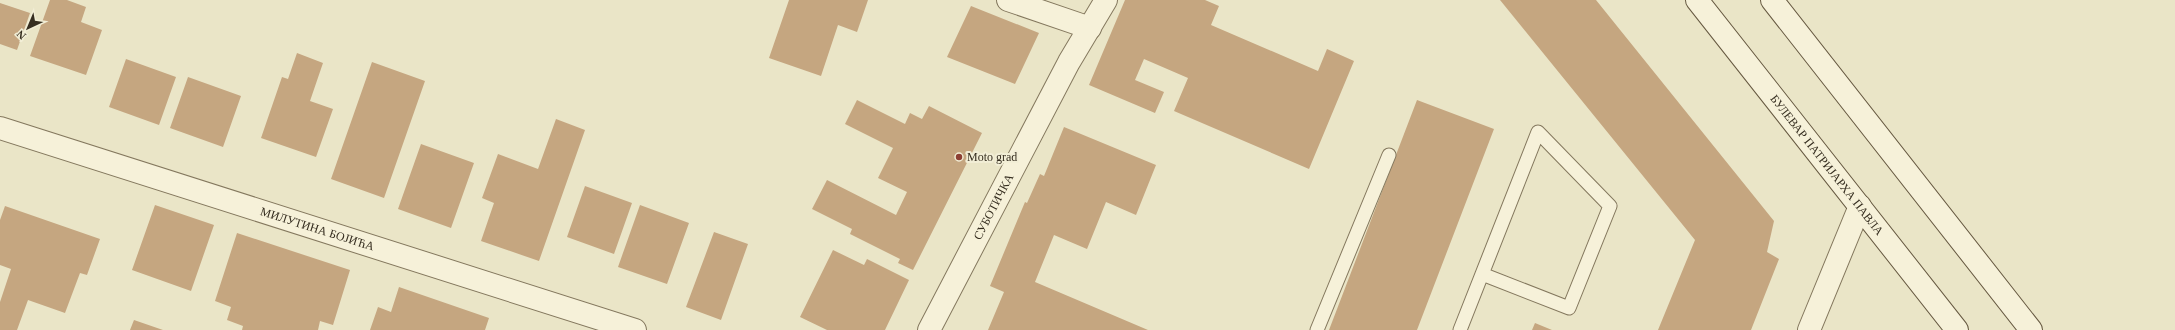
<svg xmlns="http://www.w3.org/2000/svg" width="2175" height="330" font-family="Georgia,serif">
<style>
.building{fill:#c5a680}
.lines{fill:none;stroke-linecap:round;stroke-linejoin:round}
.service-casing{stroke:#84785e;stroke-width:15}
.minor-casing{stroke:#84785e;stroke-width:24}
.secondary-casing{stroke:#665941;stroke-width:24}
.service{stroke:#f6f1d9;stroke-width:13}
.minor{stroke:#f6f1d9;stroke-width:22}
.secondary{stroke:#f6f1d9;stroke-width:22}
.poi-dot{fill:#8d3f34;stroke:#f2eed6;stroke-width:1.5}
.labels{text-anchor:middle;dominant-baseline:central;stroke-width:4;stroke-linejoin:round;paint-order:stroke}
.poi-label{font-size:12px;fill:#362e20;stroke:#f2eed6;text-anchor:start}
.street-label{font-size:12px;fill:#362e20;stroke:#f2eed6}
</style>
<rect width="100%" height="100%" fill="#eae5c7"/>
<path class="building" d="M 50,0 L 67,0 L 86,7 L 81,22 L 102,30 L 86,75 L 30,56 Z
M 789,0 L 868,0 L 857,32 L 838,25 L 821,76 L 769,58 Z
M 1125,0 L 1205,0 L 1219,6 L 1211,25 L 1318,71 L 1327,49 L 1354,61 L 1309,169 L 1174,111 L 1188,78 L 1144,59 L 1135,80 L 1164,92 L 1155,113 L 1089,85 Z
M 1500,0 L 1596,0 L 1774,221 L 1767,252 L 1779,259 L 1751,330 L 1658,330 L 1695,240 Z
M 0,3 L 30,13 L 17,50 L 0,44 Z
M 971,6 L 1039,33 L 1015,84 L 947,57 Z
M 297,53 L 323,63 L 310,101 L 333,109 L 316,157 L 261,138 L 282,77 L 288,79 Z
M 126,59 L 176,77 L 159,125 L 109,107 Z
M 372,62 L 425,81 L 384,198 L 331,179 Z
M 188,77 L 241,96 L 223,147 L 170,128 Z
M 857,100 L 905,124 L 910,113 L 922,119 L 929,106 L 982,133 L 913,270 L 898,263 L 900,259 L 850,234 L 852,229 L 812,209 L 827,180 L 896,215 L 907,192 L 878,178 L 893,148 L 845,124 Z
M 1417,100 L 1494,129 L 1417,330 L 1329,330 Z
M 556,119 L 585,130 L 539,261 L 481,241 L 494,203 L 482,198 L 498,154 L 538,169 Z
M 1064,127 L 1156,165 L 1136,215 L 1106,202 L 1087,249 L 1054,235 L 1035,282 L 1148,330 L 988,330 L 1004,292 L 990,286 L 1025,202 L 1027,203 L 1040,174 L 1044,176 Z
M 421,144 L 474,163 L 451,228 L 398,209 Z
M 585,186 L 632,203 L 614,254 L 567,237 Z
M 155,205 L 214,225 L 191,291 L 132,270 Z
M 640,205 L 689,223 L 667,284 L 618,267 Z
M 5,206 L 100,239 L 87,275 L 80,273 L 65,313 L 28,300 L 17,330 L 0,330 L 0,302 L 11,269 L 0,265 L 0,220 Z
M 714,232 L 748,244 L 721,320 L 686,307 Z
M 237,233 L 350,270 L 333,325 L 320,321 L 318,330 L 242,330 L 243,326 L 227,320 L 231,307 L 215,301 Z
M 833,250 L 864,265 L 867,259 L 909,280 L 885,330 L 827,330 L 800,317 Z
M 399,287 L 489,318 L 485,330 L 370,330 L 378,307 L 391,312 Z
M 134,320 L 163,330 L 130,330 Z
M 1535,323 L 1552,330 L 1532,330 Z"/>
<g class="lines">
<g class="service-casing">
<path id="service" d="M 1317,330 L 1389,155
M 1460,330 L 1538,132 L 1610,206 L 1569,308 L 1482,274"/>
</g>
<g class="minor-casing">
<g id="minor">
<path d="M 1008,0 L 1090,28"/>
<path id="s1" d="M 0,128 L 635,330"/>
<path id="s2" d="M 929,330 L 1069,62 L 1106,0"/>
<path d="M 1809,330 L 1860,206"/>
</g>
</g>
<g class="secondary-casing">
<g id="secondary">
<path id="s3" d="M 1697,0 L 1957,330"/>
<path d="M 1772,0 L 2031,330"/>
</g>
</g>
<use href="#service" class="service"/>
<use href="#minor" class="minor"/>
<use href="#secondary" class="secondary"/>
</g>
<circle class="poi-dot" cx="959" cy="157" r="4"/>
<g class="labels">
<g class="poi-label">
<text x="967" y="157">Moto grad</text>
</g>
<g class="street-label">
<text stroke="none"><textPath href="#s3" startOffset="210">БУЛЕВАР ПАТРИЈАРХА ПАВЛА</textPath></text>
<text stroke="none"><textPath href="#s2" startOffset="139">СУБОТИЧКА</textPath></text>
<text stroke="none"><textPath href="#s1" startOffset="333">МИЛУТИНА БОЈИЋА</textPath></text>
</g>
</g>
<g transform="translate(28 28) rotate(224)" stroke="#f2eed6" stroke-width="3" paint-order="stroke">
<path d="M0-3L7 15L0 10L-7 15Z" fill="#362e20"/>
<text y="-6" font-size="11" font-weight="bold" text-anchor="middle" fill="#362e20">N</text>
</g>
</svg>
